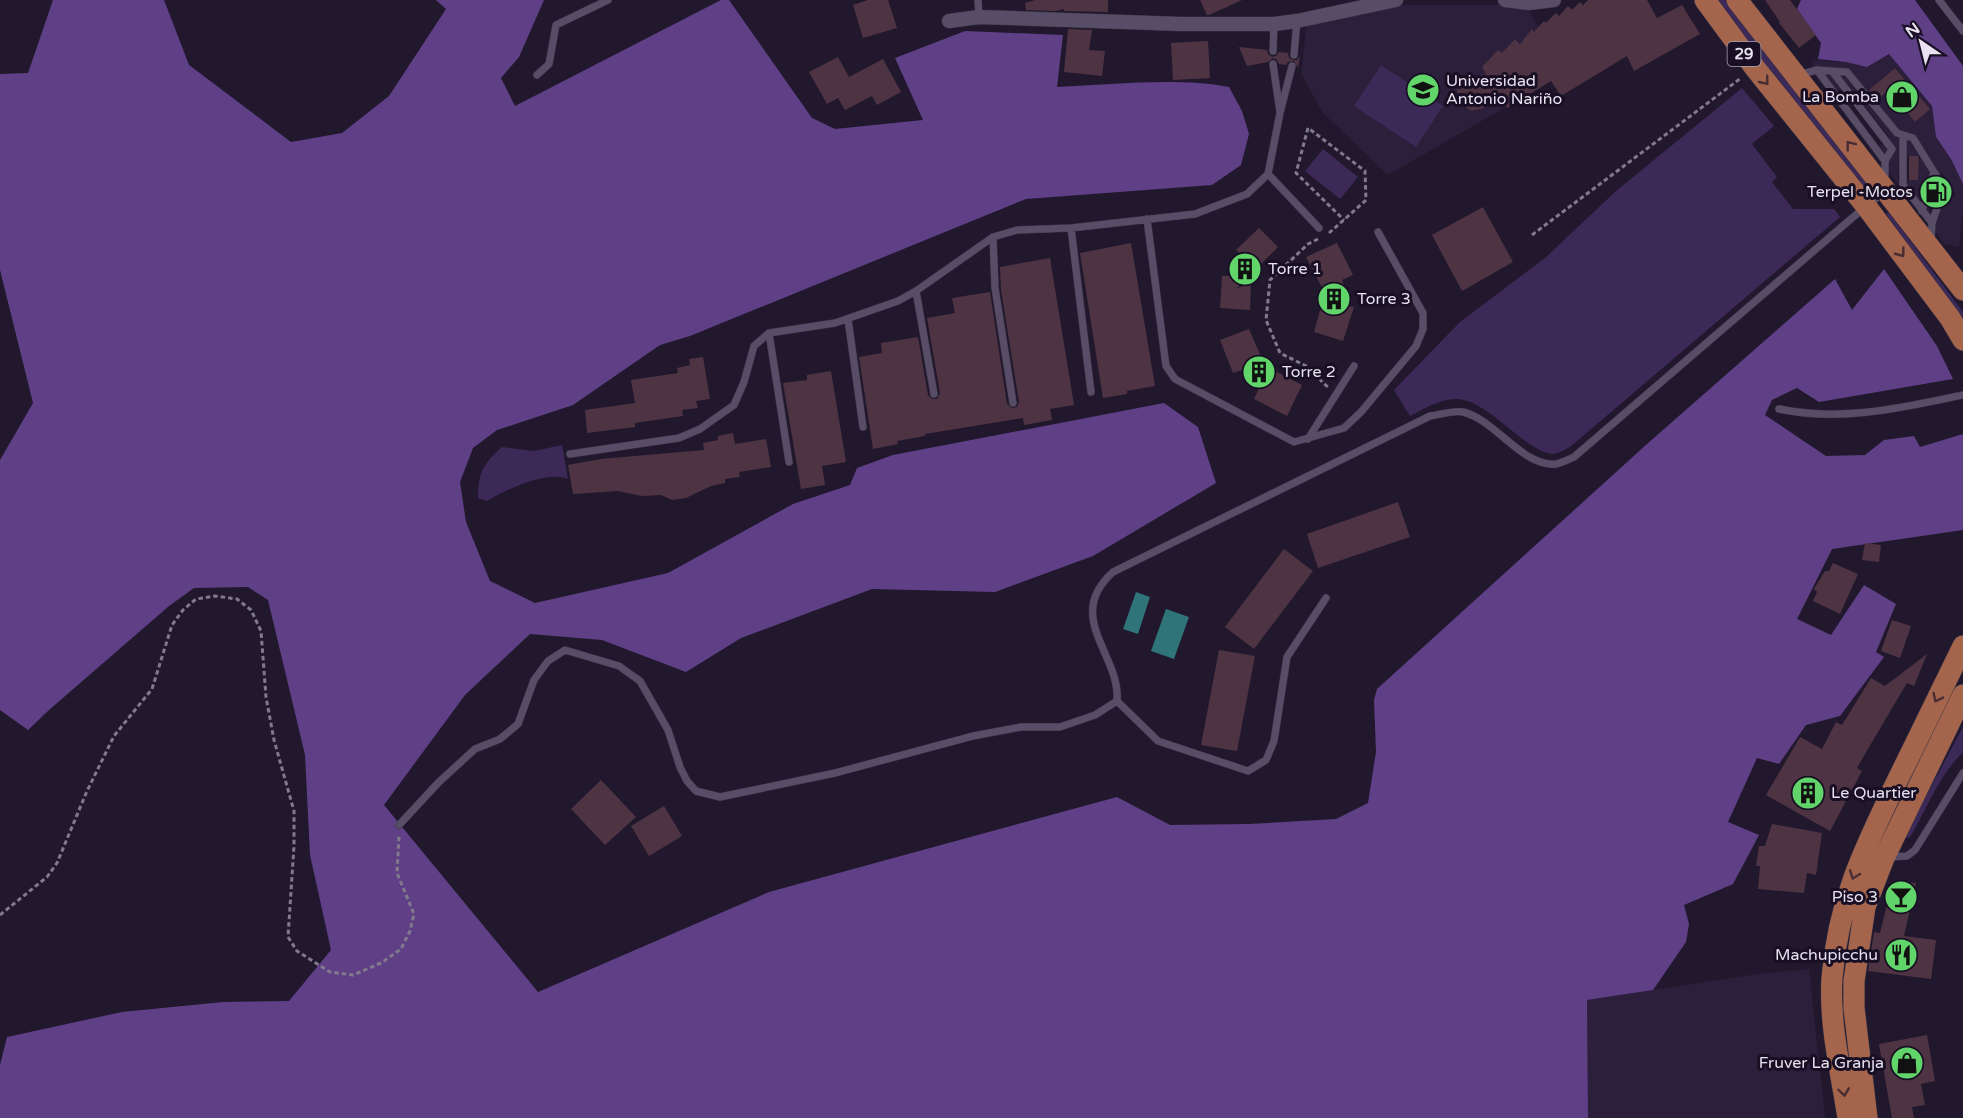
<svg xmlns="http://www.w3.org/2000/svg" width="1963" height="1118" font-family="'Varela Round',sans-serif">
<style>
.built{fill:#2b1f3b;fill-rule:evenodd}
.green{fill:#3d2957}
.forest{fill:#5f4086}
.water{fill:#2f7479}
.building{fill:#4e3442}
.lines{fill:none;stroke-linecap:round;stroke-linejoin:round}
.service-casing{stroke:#3b3445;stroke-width:8}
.minor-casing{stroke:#3b3445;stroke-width:15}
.primary-casing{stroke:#3b3445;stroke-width:22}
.path{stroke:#817a8c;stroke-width:3;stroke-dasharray:4.5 3;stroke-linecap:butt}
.service{stroke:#574d67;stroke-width:7}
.minor{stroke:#574d67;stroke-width:14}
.primary{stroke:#a4654c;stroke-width:21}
.oneway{stroke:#492d32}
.labels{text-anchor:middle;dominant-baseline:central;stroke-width:6;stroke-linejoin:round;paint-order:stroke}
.shield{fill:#180f24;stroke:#a9a2b3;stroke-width:1.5}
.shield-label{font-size:15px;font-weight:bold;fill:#e7e1f0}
.poi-label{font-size:16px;fill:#e7e1f0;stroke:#180f24;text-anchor:start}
</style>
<rect width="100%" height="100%" fill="#21182e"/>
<path class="built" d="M 1647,0 L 1657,18 L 1614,45 L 1388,175 L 1322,112 L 1301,73 L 1307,21 L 1400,5 L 1526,5 L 1538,27 L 1544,21 L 1547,23 L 1556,13 L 1559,16 L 1568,6 L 1573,9 L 1580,2 L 1583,5 Z
M 1888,53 L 1932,106 L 1936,137 L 1951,159 L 1963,184 L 1963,210 L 1959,247 L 1944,244 L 1814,74 L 1812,60 L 1846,62 L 1867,66 ZM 1896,68 L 1929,109 L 1889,90 L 1885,93 L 1877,83 ZM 1847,83 L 1890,138 L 1875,150 L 1832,95 ZM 1899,156 L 1920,157 L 1918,180 L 1898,179 ZM 1942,173 L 1956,195 L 1931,211 L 1917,190 Z
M 1809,969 L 1825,1118 L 1588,1118 L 1587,1000 L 1758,974 Z"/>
<path class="green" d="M 1714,0 L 1728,0 L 1868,183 L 1862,189 Z
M 1381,65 L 1443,106 L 1416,147 L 1354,106 Z
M 1742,88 L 1774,126 L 1752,144 L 1777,177 L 1772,182 L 1793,209 L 1834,209 L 1840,217 L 1570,447 C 1565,449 1558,454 1553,454 C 1525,452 1491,402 1458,399 C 1441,398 1424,409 1410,416 L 1394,390 L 1460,322 L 1545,258 L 1616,191 Z
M 1323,149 L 1358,177 L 1340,199 L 1305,171 Z
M 1889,212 L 1963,312 L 1963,319 L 1886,214 Z
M 562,445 L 568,479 C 546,470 506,490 487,501 L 478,498 C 478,473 483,464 502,447 L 534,451 Z
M 1963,727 L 1963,752 C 1939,775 1927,809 1910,837 L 1903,839 Z"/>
<path class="forest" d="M 53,0 L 164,0 L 189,65 L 291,142 L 342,133 L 389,96 L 446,9 L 436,0 L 544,0 L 519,57 L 501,78 L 515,106 L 721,0 L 729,0 L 812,118 L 835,129 L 923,120 L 895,58 L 965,31 L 1063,35 L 1057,87 C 1112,85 1175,77 1229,87 L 1242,111 L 1249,134 L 1241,165 L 1212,185 L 1026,199 L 690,336 L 660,345 L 573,405 L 497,430 L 473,448 L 460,482 L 466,522 L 490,581 L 535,603 L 668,573 L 793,504 L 850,485 L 857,468 L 893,455 L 1164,403 L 1198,427 L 1216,483 L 1093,556 L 995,592 L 872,589 L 741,638 L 686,672 L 602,640 L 530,634 L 465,695 L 384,805 L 538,992 L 769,892 L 1117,797 L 1170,825 L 1249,824 L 1336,819 L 1368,803 L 1376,752 L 1374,700 L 1377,689 L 1647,444 L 1835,279 L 1852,310 L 1884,269 L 1937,346 L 1953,379 L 1819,402 L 1797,388 L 1772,400 L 1765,415 L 1826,456 L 1865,455 L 1884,440 L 1914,436 L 1920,447 L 1963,434 L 1963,530 L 1832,549 L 1797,619 L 1831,635 L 1864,585 L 1896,604 L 1876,652 L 1884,657 L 1840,716 L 1806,725 L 1779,764 L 1757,758 L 1728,822 L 1759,835 L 1733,884 L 1684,905 L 1689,924 L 1686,942 L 1653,990 L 1587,1000 L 1588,1118 L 0,1118 L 0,1065 L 7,1037 L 122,1012 L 223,1002 L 289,1001 L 331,950 L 310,855 L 305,755 L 268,600 L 248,587 L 194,588 L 169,606 L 49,710 L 28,730 L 0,710 L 0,460 L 33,403 L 0,270 L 0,74 L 28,73 Z
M 1801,0 L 1915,0 L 1963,66 L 1963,184 L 1951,159 L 1936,137 L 1932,106 L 1889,54 L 1867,67 L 1846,62 L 1818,59 L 1821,43 L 1797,9 Z"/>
<path class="water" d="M 1136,592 L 1150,597 L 1138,634 L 1123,629 Z
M 1166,609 L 1189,617 L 1174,659 L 1151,651 Z"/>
<path class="building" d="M 868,0 L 888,0 L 897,28 L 863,38 L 853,5 Z
M 1035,0 L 1108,0 L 1108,12 L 1064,11 L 1064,9 L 1055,11 L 1026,10 L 1025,3 Z
M 1200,0 L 1242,0 L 1209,15 L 1207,15 Z
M 1588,0 L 1647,0 L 1657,18 L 1682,5 L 1700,34 L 1634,71 L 1627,56 L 1561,96 L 1551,81 L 1507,108 L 1496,90 L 1484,108 L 1471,111 L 1460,103 L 1457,90 L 1465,79 L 1486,74 L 1482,67 L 1498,50 L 1502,53 L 1515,39 L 1520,44 L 1532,29 L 1534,32 L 1544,21 L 1546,23 L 1556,13 L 1559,16 L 1568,6 L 1572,10 L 1580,2 L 1583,5 Z
M 1765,0 L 1790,0 L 1816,35 L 1799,48 L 1779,23 L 1780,22 Z
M 1068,29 L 1092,30 L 1089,50 L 1105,51 L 1102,76 L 1064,72 Z
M 1208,41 L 1210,78 L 1173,80 L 1171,43 Z
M 1239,47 L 1267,50 L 1268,54 L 1272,57 L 1276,56 L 1279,52 L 1288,53 L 1289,58 L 1293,60 L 1297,60 L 1300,56 L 1298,68 L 1294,61 L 1288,62 L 1286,65 L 1279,64 L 1277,60 L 1273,58 L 1268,62 L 1247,66 Z
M 838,57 L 849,77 L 883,59 L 901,92 L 877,105 L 872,96 L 845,110 L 838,98 L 827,104 L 809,72 Z
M 1895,68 L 1930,109 L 1915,122 L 1889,90 L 1877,100 L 1869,90 Z
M 1909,156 L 1918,156 L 1919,159 L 1918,180 L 1909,180 Z
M 1483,207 L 1513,262 L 1462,291 L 1432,235 Z
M 1259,228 L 1278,247 L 1236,289 L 1251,282 L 1250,310 L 1220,308 L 1222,276 L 1233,276 L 1235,265 L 1243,256 L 1236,250 Z
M 1131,243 L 1155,386 L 1127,391 L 1127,394 L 1103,398 L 1080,253 Z
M 1337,243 L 1353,275 L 1342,280 L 1346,292 L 1344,305 L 1354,307 L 1343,341 L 1314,332 L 1325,293 L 1306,257 Z
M 1050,258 L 1074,405 L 1050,409 L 1052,420 L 1024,425 L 1023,418 L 925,434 L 925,436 L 897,441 L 898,444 L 873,449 L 859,357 L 882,353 L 881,343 L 918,337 L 928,395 L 932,399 L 937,399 L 940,393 L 927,318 L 955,313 L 952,298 L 990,292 L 1007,404 L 1012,408 L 1017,407 L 1019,402 L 1001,290 L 1000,267 Z
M 1249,329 L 1265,366 L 1302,385 L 1287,416 L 1254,399 L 1259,388 L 1248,382 L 1242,370 L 1233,373 L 1220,340 Z
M 703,357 L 710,399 L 696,401 L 698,408 L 682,410 L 683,416 L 635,423 L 635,427 L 587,433 L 585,410 L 635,403 L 631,380 L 678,373 L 677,368 L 690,365 L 689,359 Z
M 831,371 L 846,462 L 822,466 L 825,485 L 801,489 L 783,383 L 807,380 L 807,375 Z
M 733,433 L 735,444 L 766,439 L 771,467 L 739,472 L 740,477 L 725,479 L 725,483 L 711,486 L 686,498 L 672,500 L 661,495 L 642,496 L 618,491 L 573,494 L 568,465 L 601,459 L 704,450 L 703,443 L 718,440 L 718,436 Z
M 1398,502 L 1410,537 L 1318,568 L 1307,534 Z
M 1865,543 L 1881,545 L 1879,562 L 1862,560 Z
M 1284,549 L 1313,571 L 1254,649 L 1225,627 Z
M 1833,563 L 1858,574 L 1840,614 L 1813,601 L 1817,592 L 1814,589 L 1825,571 L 1829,571 Z
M 1892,620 L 1911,626 L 1900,658 L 1881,651 Z
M 1219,650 L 1255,656 L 1237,751 L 1201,745 Z
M 1927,654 L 1914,686 L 1907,683 L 1872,742 L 1857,768 L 1862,771 L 1830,831 L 1766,795 L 1800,737 L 1822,749 L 1836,722 L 1842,725 L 1871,678 L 1885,686 Z
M 601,780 L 636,817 L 605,845 L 571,809 Z
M 664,806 L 682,836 L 649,856 L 631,826 Z
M 1772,824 L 1822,833 L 1816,875 L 1807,873 L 1804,893 L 1758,889 L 1760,866 L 1756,866 L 1759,846 L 1765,846 Z
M 1893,881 L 1916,883 L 1904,936 L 1936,940 L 1931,979 L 1868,971 L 1874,932 L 1880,933 Z
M 1927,1035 L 1935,1081 L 1921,1084 L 1925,1105 L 1912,1107 L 1914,1118 L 1892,1118 L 1879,1044 Z"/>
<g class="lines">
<g class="service-casing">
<path id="service" d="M 978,0 L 979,17
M 1939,0 L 1963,31
M 1273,51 L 1274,24
M 1294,55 L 1297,21
M 1273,64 L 1280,112
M 1817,70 L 1885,161
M 1832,71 L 1892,149 L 1885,161 L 1885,181
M 537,75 L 549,64 L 556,25 L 608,0
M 1798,75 L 1817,70 L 1847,72 L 1897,133 L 1913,138 L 1934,172 L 1922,211
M 1903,135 L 1903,185 L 1932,223 L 1931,239
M 1268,174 L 1319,228
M 1147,219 L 1166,366 L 1175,379 L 1294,442 L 1344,428 L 1361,412 L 1416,346 L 1423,329 L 1423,313 L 1378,232
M 1932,223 L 1944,188 L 1934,172
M 1071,228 L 1091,392
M 993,237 L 995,288 L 1013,403
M 916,291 L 934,394
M 848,319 L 863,427
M 769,333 L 789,462
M 1779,409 C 1842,422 1901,408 1963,395
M 1308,439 L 1354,366
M 570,454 L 679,438 L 700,429 L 734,405 L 744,382 L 754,346 L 769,333 L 835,323 L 898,301 L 916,291 L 993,237 L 1017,230 L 1071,228 L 1195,214 L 1247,194 L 1268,174 L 1280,113 L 1292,66
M 1117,701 C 1121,655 1063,617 1113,572 L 1430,416 C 1439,415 1454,410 1463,412 C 1496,420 1522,467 1556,464 C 1562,463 1569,459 1574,457 L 1852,218 L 1884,192
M 1117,701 L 1158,741 L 1248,771 L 1266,760 L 1274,741 L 1287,657 L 1326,598
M 399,825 L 439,782 L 475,749 L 500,739 L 518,724 L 534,680 L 548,661 L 565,650 L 619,666 L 640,681 L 668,730 L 680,767 L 687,781 L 696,791 L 720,797 L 835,773 L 973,736 L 1021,727 L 1060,727 L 1095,715 L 1117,701
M 1890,857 L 1907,856 L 1915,850 L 1963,773"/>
</g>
<g class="minor-casing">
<path id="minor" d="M 1505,0 L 1529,3 L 1554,0
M 949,21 L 979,17 L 1181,24 L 1274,24 L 1297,21 L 1396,0"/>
</g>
<g class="primary-casing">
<path id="primary" d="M 1705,0 L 1755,68 L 1866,206 L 1950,318 L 1963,340
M 1737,0 L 1963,290
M 1848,1118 C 1841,1072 1829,1024 1832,978 C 1838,900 1866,845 1899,777 C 1921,733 1942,689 1963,646
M 1867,1118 L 1854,1008 L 1854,981 L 1865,907 L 1884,858 L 1963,695"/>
</g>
<path class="path" d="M 1329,233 L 1366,200 L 1365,171 L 1308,128 L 1296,173 L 1344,220
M 1532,235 L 1741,78
M 1318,239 L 1308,244 L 1270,280 L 1266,320 L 1280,353 L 1314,370 L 1322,382 L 1328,387
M 0,915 L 47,877 L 57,863 L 87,791 L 114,736 L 152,689 L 172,625 L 183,610 L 196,599 L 215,596 L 237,599 L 251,610 L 261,631 L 266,697 L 274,740 L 294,811 L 294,846 L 288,937 L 297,951 L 330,972 L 353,975 L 381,963 L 401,949 L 410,931 L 414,914 L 397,873 L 399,836"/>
<use href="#service" class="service"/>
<use href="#minor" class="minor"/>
<use href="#primary" class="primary"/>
</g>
<defs><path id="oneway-chevron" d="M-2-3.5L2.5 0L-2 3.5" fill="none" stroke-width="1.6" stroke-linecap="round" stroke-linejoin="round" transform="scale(1.5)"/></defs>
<g class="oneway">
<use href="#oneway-chevron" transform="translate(1765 81) rotate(51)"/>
<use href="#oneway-chevron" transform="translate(1850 145) rotate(-128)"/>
<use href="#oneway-chevron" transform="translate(1901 253) rotate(53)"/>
<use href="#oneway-chevron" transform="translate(1937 698) rotate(116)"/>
<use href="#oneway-chevron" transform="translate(1854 875) rotate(110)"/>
<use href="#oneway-chevron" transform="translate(1844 1092) rotate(82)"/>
</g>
<defs>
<g id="university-disc" transform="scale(1.725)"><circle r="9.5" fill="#61d56a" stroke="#180f24"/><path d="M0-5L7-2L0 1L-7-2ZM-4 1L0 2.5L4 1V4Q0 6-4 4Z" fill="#111"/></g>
<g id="shop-disc" transform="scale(1.725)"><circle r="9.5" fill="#61d56a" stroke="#180f24"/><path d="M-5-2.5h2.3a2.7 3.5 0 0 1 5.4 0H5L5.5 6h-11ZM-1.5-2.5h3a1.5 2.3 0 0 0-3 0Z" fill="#111"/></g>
<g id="fuel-disc" transform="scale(1.725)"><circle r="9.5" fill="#61d56a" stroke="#180f24"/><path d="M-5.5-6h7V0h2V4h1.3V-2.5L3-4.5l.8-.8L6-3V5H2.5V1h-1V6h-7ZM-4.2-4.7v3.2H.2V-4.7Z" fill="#111"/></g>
<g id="building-disc" transform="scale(1.725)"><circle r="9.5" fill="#61d56a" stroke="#180f24"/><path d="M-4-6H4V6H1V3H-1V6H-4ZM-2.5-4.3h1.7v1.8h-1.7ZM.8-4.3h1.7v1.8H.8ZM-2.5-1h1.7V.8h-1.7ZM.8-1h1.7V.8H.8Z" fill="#111"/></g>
<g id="bar-disc" transform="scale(1.725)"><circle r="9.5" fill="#61d56a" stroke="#180f24"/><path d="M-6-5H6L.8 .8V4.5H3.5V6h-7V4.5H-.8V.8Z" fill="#111"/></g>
<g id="restaurant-disc" transform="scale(1.725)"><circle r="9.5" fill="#61d56a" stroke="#180f24"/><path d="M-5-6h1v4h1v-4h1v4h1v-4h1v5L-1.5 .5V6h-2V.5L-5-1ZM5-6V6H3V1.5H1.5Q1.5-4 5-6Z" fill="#111"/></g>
</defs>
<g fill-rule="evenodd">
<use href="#university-disc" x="1423" y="90"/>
<use href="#shop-disc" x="1902" y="97"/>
<use href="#fuel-disc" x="1936" y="192"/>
<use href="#building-disc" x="1245" y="269"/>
<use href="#building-disc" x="1334" y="299"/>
<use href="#building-disc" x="1259" y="372"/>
<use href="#building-disc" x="1808" y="793"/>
<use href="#bar-disc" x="1901" y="897"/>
<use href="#restaurant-disc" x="1901" y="955"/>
<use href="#shop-disc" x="1907" y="1063"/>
</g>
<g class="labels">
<rect class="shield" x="1727.5" y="42" width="33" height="24" rx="4.5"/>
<g class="shield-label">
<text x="1744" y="54">29</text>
</g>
<g class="poi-label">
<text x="1446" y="81">Universidad<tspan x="1446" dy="18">Antonio Nariño</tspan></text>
<text x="1879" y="97" text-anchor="end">La Bomba</text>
<text x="1913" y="192" text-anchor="end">Terpel -Motos</text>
<text x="1268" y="269">Torre 1</text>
<text x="1357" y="299">Torre 3</text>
<text x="1282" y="372">Torre 2</text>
<text x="1831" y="793">Le Quartier</text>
<text x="1878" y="897" text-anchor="end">Piso 3</text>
<text x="1878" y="955" text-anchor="end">Machupicchu</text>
<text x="1884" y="1063" text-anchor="end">Fruver La Granja</text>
</g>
</g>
<g transform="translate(1921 42) rotate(325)" stroke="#180f24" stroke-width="4.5" paint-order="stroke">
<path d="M0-4.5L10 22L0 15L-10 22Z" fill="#e7e1f0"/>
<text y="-9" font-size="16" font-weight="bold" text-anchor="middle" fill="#e7e1f0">N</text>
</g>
</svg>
